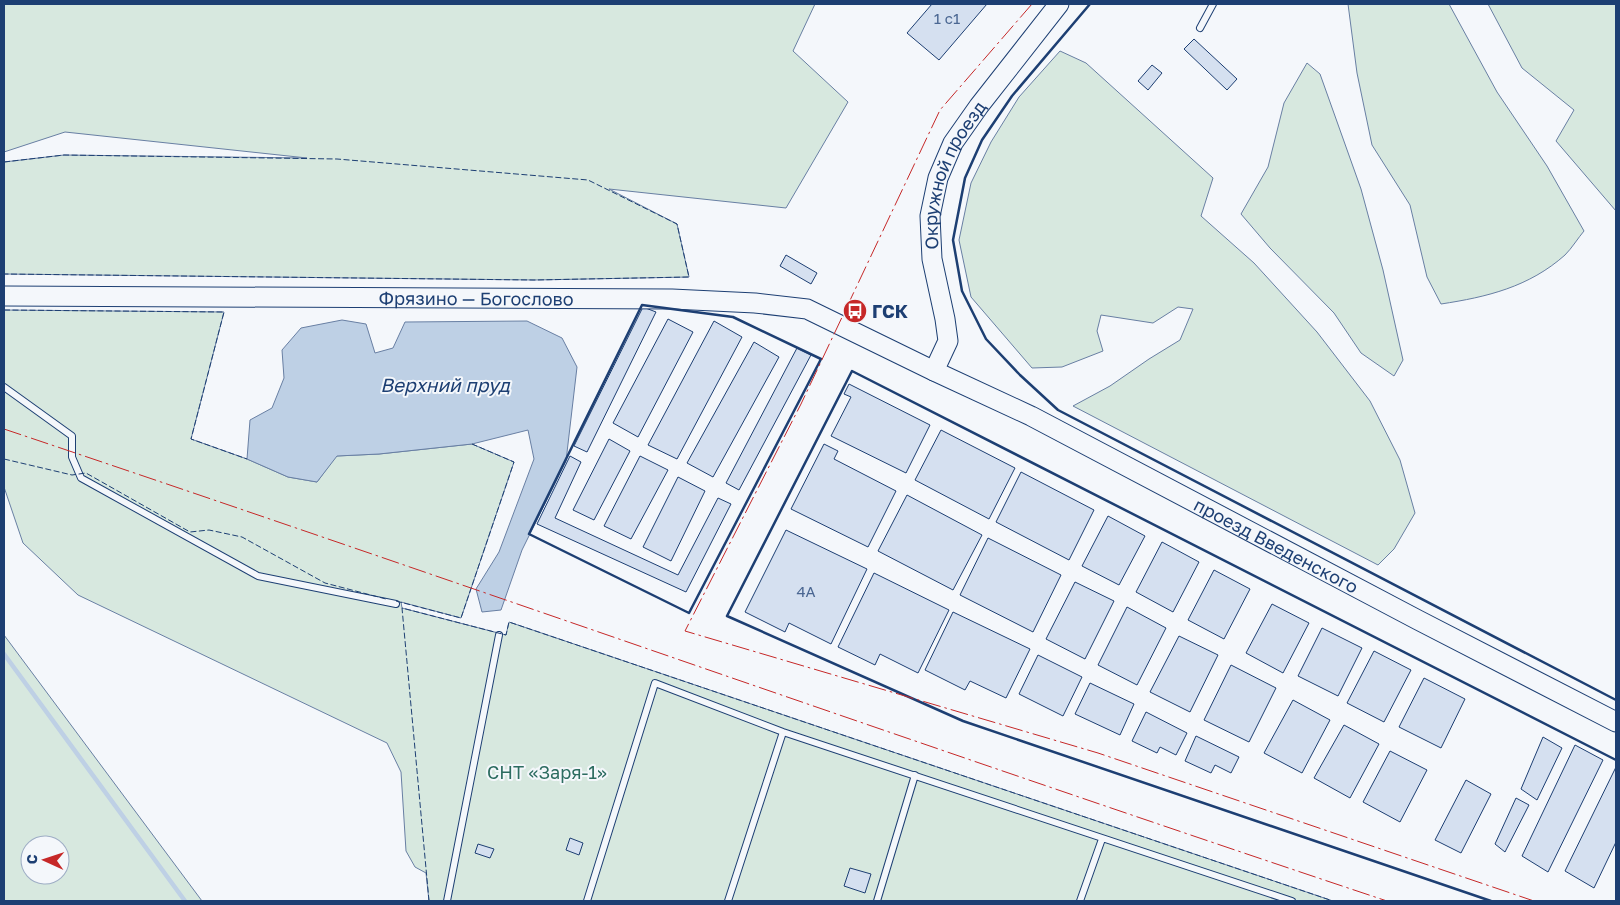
<svg xmlns="http://www.w3.org/2000/svg" width="1620" height="905" font-family="'Golos Text',sans-serif">
<style>
.green{fill:#d7e8df;stroke:#687fa3;fill-rule:evenodd}
.water{fill:#bed0e5;stroke:#687fa3}
.lines{fill:none;stroke-linecap:round;stroke-linejoin:round}
.stream{stroke:#bed0e5;stroke-width:4.5}
.building{fill:#d5e0f0;stroke:#1d3f73}
.lane-casing{stroke:#1d3f73;stroke-width:8}
.secondary-casing{stroke:#1d3f73;stroke-width:21}
.lane{stroke:#f4f7fb;stroke-width:6}
.secondary{stroke:#f4f7fb;stroke-width:19}
.fence{stroke:#1d3f73;stroke-width:1;stroke-dasharray:6 2.5;stroke-linecap:butt}
.wall{stroke:#1d3f73;stroke-width:2.5}
.power{stroke:#c62828;stroke-width:1;stroke-dasharray:18 4 2.5 4;stroke-linecap:butt}
.labels{text-anchor:middle;dominant-baseline:central;stroke-width:4;stroke-linejoin:round;paint-order:stroke}
.number-label{font-size:15px;fill:#4b6792}
.street-label{font-size:18px;fill:#1d3f73;stroke:#f4f7fb}
.poi-label{font-size:18px;font-weight:bold;fill:#1d3f73;stroke:#f4f7fb;text-anchor:start}
.park-label{font-size:18px;fill:#2c6c60;stroke:#f4f7fb}
.water-label{font-size:19px;font-style:italic;fill:#1d3f73;stroke:#f4f7fb}
</style>
<rect width="100%" height="100%" fill="#f4f7fb"/>
<path class="green" d="M 4,4 L 815,4 L 793,51 L 848,102 L 786,208 L 609,189 L 677,224 L 689,277 L 534,280 L 4,274 L 4,162 L 64,155 L 307,158 L 65,132 L 4,152 Z
M 1348,4 L 1449,4 L 1497,92 L 1547,166 L 1584,231 C 1578,238 1572,248 1565,255 C 1529,287 1487,297 1441,304 L 1427,277 L 1410,205 L 1372,145 L 1357,73 Z
M 1488,4 L 1616,4 L 1616,211 L 1556,141 L 1574,110 L 1522,68 Z
M 1060,51 L 1086,63 L 1213,178 L 1201,216 L 1254,263 L 1317,332 L 1370,401 L 1400,460 L 1415,513 L 1394,549 L 1378,565 L 1073,406 L 1110,386 L 1149,359 L 1180,340 L 1193,309 L 1178,307 L 1153,323 L 1101,315 L 1097,331 L 1103,351 L 1062,367 L 1032,368 L 971,297 L 959,240 L 971,183 L 991,142 L 1019,97 Z
M 1307,63 L 1320,74 L 1361,189 L 1383,270 L 1403,360 L 1394,376 L 1361,353 L 1334,313 L 1270,248 L 1241,214 L 1268,167 L 1284,103 Z
M 4,310 L 224,312 L 191,439 L 247,459 L 288,477 L 317,482 L 336,456 L 379,454 L 472,444 L 514,462 L 461,618 L 401,602 L 402,608 L 506,635 L 509,622 L 1333,901 L 429,901 L 426,873 L 415,867 L 406,851 L 401,772 L 387,743 L 78,595 L 23,543 L 4,487 Z
M 4,635 L 202,901 L 4,901 ZM 30,845 L 60,845 L 60,875 L 30,875 Z"/>
<path class="water" d="M 342,320 L 366,324 L 375,353 L 393,348 L 405,322 L 527,321 L 562,338 L 577,367 L 566,461 L 522,550 L 501,610 L 482,612 L 476,589 L 499,552 L 534,459 L 528,430 L 472,444 L 379,454 L 337,456 L 317,482 L 288,477 L 247,459 L 250,420 L 272,408 L 284,378 L 282,350 L 301,328 Z"/>
<g class="lines">
<path class="stream" d="M 4,654 L 185,901"/>
</g>
<path class="building" d="M 932,4 L 987,4 L 939,60 L 907,33 Z
M 1194,39 L 1237,79 L 1227,90 L 1184,49 Z
M 1152,65 L 1162,73 L 1148,90 L 1138,81 Z
M 786,255 L 817,273 L 811,284 L 780,266 Z
M 643,307 L 656,312 L 587,452 L 574,446 Z
M 668,319 L 693,332 L 638,437 L 613,423 Z
M 714,321 L 742,337 L 677,459 L 648,445 Z
M 754,342 L 779,357 L 713,477 L 687,463 Z
M 797,348 L 811,355 L 739,490 L 726,483 Z
M 849,384 L 930,425 L 906,473 L 831,436 L 851,397 L 844,394 Z
M 941,430 L 1015,468 L 989,519 L 915,480 Z
M 609,439 L 630,451 L 594,520 L 573,510 Z
M 824,444 L 838,451 L 834,459 L 896,491 L 868,547 L 791,509 Z
M 570,456 L 581,462 L 555,518 L 678,575 L 718,498 L 731,504 L 686,592 L 537,524 Z
M 640,456 L 668,470 L 631,539 L 604,526 Z
M 1021,472 L 1094,510 L 1069,560 L 996,522 Z
M 678,477 L 705,491 L 671,561 L 643,547 Z
M 907,495 L 982,535 L 953,590 L 878,551 Z
M 1108,516 L 1145,536 L 1119,585 L 1082,566 Z
M 786,530 L 867,569 L 831,644 L 789,623 L 785,632 L 745,612 Z
M 988,538 L 1061,575 L 1033,632 L 960,595 Z
M 1162,542 L 1199,562 L 1173,612 L 1136,592 Z
M 1214,570 L 1250,589 L 1224,639 L 1188,620 Z
M 874,573 L 949,610 L 918,673 L 880,654 L 875,665 L 838,647 Z
M 1075,582 L 1114,601 L 1085,659 L 1046,639 Z
M 1272,604 L 1309,623 L 1283,673 L 1246,653 Z
M 1127,607 L 1166,628 L 1137,685 L 1098,665 Z
M 953,612 L 1030,649 L 1006,698 L 970,681 L 965,690 L 925,670 Z
M 1322,628 L 1362,648 L 1338,696 L 1298,676 Z
M 1179,636 L 1218,655 L 1190,712 L 1150,692 Z
M 1374,651 L 1411,670 L 1384,722 L 1347,703 Z
M 1038,655 L 1082,677 L 1063,716 L 1019,694 Z
M 1231,665 L 1276,688 L 1249,742 L 1204,720 Z
M 1424,678 L 1465,699 L 1441,748 L 1399,727 Z
M 1090,683 L 1134,704 L 1120,735 L 1075,714 Z
M 1293,700 L 1330,720 L 1302,773 L 1264,753 Z
M 1146,712 L 1187,733 L 1176,755 L 1160,747 L 1157,753 L 1132,741 Z
M 1344,725 L 1379,744 L 1350,798 L 1314,778 Z
M 1196,736 L 1239,757 L 1231,773 L 1215,765 L 1211,773 L 1185,761 Z
M 1543,737 L 1562,748 L 1537,800 L 1521,789 Z
M 1575,745 L 1603,760 L 1548,872 L 1522,856 Z
M 1390,751 L 1427,770 L 1400,822 L 1363,802 Z
M 1616,767 L 1616,842 L 1594,888 L 1565,871 Z
M 1466,780 L 1491,794 L 1461,853 L 1435,840 Z
M 1516,798 L 1529,805 L 1505,852 L 1495,844 Z
M 570,838 L 583,843 L 579,855 L 566,850 Z
M 478,844 L 494,849 L 490,858 L 475,853 Z
M 850,868 L 871,874 L 865,893 L 844,886 Z"/>
<g class="lines">
<g class="lane-casing">
<path id="lane" d="M 1200,28 L 1213,4
M 4,387 L 72,436 L 72,457 L 81,478 L 258,576 L 396,604
M 447,901 L 499,635
M 587,901 L 655,683 L 783,732 L 1292,901
M 728,901 L 783,732
M 877,901 L 915,775
M 1080,901 L 1102,839"/>
</g>
<g class="secondary-casing">
<g id="secondary">
<path id="s1" d="M 4,296 L 672,299 L 755,303 L 807,309 L 934,371 L 1031,416 L 1418,620 L 1616,722"/>
<path id="s2" d="M 934,371 L 948,341 L 945,319 L 932,259 L 930,216 L 938,178 L 953,143 L 979,106 L 1059,4"/>
</g>
</g>
<use href="#lane" class="lane"/>
<use href="#secondary" class="secondary"/>
<path class="fence" d="M 4,162 L 64,155 L 337,159 L 588,180 L 677,224 L 689,277 L 534,280 L 4,274
M 4,310 L 224,312 L 191,439 L 247,459
M 4,459 L 72,475 L 86,473 L 190,532 L 209,530 L 242,537 L 325,583 L 386,599
M 396,601 L 461,618 L 514,462 L 472,444
M 429,901 L 402,608 L 506,635 L 509,622 L 1333,901"/>
<path class="wall" d="M 1090,4 L 1012,96 L 982,140 L 965,178 L 953,240 L 962,291 L 986,339 L 1020,375 L 1058,410 L 1616,700
M 642,305 L 733,317 L 821,359 L 689,613 L 529,534 Z
M 1491,901 L 963,721 L 727,616 L 852,371 L 1616,760"/>
<path class="power" d="M 1032,4 L 940,110 L 801,404 L 685,631 L 1098,753 L 1534,901
M 4,429 C 466,584 925,747 1387,901"/>
</g>
<defs>
<g id="bus-disc" transform="scale(1.25)"><circle r="9.5" fill="#c62828" stroke="#f4f7fb"/><path d="M-5-6H5V4H4V6H2V4H-2V6H-4V4H-5ZM-3.5-4V0h7V-4ZM-3.5 1.2v1.5H-2V1.2ZM2 1.2v1.5H3.5V1.2Z" fill="#fff"/></g>
</defs>
<g fill-rule="evenodd">
<use href="#bus-disc" x="855" y="311"/>
</g>
<g class="labels">
<g class="number-label">
<text x="947" y="18">1 с1</text>
<text x="806" y="591">4А</text>
</g>
<g class="street-label">
<text stroke="none"><textPath href="#s2" startOffset="206">Окружной проезд</textPath></text>
<text stroke="none"><textPath href="#s1" startOffset="472">Фрязино — Богослово</textPath></text>
<text stroke="none"><textPath href="#s1" startOffset="1329">проезд Введенского</textPath></text>
</g>
<g class="poi-label">
<text x="872" y="311">ГСК</text>
</g>
<g class="park-label">
<text x="547" y="772">СНТ «Заря-1»</text>
</g>
<g class="water-label">
<text x="445" y="384">Верхний пруд</text>
</g>
</g>
<rect width="1620" height="905" fill="none" stroke="#1d3f73" stroke-width="10"/>
<g transform="translate(45 860) rotate(273)"><circle r="24" fill="#f4f7fb" stroke="#9eadc5"/>
<path d="M0-4L9 19L0 12L-9 19Z" fill="#c62828"/>
<text y="-8" font-size="14" font-weight="bold" text-anchor="middle" fill="#1d3f73">С</text>
</g>
</svg>
